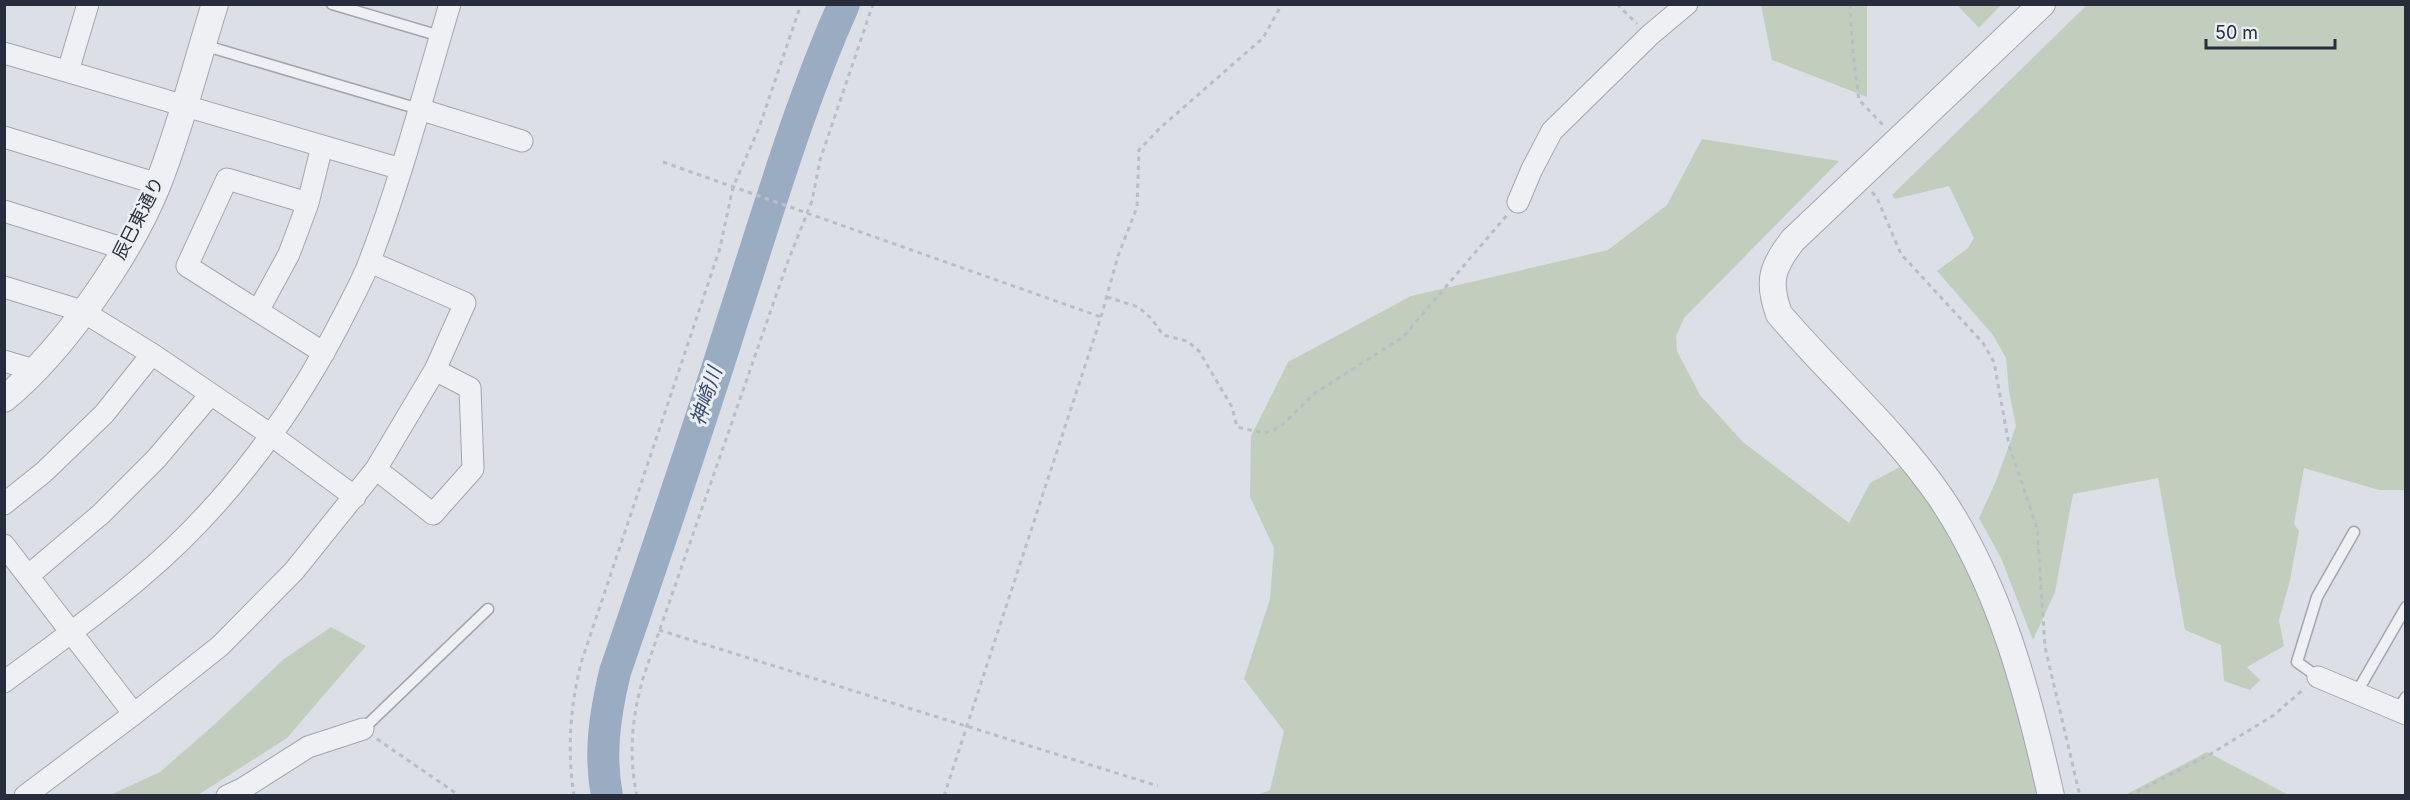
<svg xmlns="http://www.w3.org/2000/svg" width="2410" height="800" font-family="Inter,'Noto Sans JP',sans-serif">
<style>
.green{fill:#c1cebe}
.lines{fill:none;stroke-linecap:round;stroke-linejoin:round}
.river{stroke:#9aacc2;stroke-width:32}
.service-casing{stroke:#a2a6ae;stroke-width:13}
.minor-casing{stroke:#a2a6ae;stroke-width:23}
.tertiary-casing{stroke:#a2a6ae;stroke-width:28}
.path{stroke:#babdc4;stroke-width:3;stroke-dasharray:4.5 4.5;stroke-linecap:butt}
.service{stroke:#eef0f4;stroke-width:10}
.minor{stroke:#eef0f4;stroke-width:21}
.tertiary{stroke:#eef0f4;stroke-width:26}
.labels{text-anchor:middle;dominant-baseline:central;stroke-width:6;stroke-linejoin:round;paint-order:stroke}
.street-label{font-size:18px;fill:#272d3a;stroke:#ebeef3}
.water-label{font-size:20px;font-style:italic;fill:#354b6a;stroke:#ebeef3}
</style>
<rect width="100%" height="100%" fill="#dcdfe5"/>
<path class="green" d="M 1761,5 L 1867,5 L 1867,97 L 1772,60 Z
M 1957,5 L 2001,5 L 1979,28 Z
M 2087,5 L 2405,5 L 2405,490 L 2379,490 L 2304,468 L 2294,524 L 2299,531 L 2290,580 L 2279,620 L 2284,646 L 2247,667 L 2260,680 L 2250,690 L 2224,681 L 2221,645 L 2185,630 L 2158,478 L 2073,494 L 2055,592 L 2033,640 L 2001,558 L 1979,518 L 1996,481 L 2016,426 L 2009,391 L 2006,358 L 1993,335 L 1937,271 L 1968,248 L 1974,238 L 1949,186 L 1895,199 L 1892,195 Z
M 1702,139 L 1839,161 L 1684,318 L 1676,336 L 1677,351 L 1700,395 L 1743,442 L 1849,523 L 1870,483 L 1900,467 C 1925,497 1950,530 1968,565 C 2005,636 2021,718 2043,795 L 1257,795 L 1270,790 L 1284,731 L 1244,679 L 1270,599 L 1274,548 L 1250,497 L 1251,436 L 1288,362 L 1411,296 L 1608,250 L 1667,205 Z
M 331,627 L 366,646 L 287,738 L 198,795 L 110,795 L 160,772 L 215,724 L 284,659 Z
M 2207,752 L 2289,795 L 2125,795 Z"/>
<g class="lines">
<path class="river" d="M 607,796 C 599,753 605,714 615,672 C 655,556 695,440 732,322 C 767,216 798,107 844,4"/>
<g class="service-casing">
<path id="service" d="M 332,4 L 440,36
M 203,45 L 419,109
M 2318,677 L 2297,662 L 2317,597 L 2354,532
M 2357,692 L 2406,607
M 2397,711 L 2406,697
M 363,729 L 488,609"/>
</g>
<g class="minor-casing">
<path id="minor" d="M 4,53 L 401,169
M 68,71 L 88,4
M 419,109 L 522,141
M 4,137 L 158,184
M 322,146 L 308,203 L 227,179 L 187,266 L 324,353
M 1518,202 L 1532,169 L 1552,131 L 1650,35 L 1687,4
M 4,211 L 125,249
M 4,287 L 82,311 L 152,354 L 271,435 L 355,497
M 258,311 L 289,254 L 308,203
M 4,361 L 34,370
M 376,469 L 433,514 L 473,469 L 470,388 L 435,370
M 4,504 L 44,472 L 104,414 L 152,354
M 4,545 L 134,714
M 28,576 L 101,514 L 156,459 L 211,394
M 2318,677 L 2406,714
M 4,682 C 50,648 98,614 141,577 C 227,505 297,409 347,309 C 355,293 364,277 370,260 C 402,177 424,90 450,4
M 25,796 L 134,714 L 220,646 L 294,571 L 376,469 L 435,370 L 465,303 L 370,262
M 227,796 L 242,789 L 308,747 L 363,729"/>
</g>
<g class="tertiary-casing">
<path id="tertiary" d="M 2042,4 L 1793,240 C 1772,267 1767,281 1779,314 C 1832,376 1895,431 1941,498 C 2000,586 2028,693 2051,796
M 4,399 C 63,351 130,254 158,184 C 181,126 196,64 215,4"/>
</g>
<path class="path" d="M 1617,4 L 1637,24
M 1850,4 L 1853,53 L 1859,100 L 1883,125
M 663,162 L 1101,317
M 1872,192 L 1877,198 L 1901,254 L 1983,343 L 1994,362 L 2009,445 L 2037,528 L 2045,647 L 2080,796
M 1107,297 L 1138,307 L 1151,318 L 1163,335 L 1187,341 L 1199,351 L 1232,407 L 1237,427 L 1263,433 L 1272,431 L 1282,425 L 1315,393 L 1403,337 L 1507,215
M 659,630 L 1158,786
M 377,739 L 460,796
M 574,796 C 567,750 570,708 581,663 L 720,248 L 733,187 L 759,128 L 801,4
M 637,796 C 628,754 632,716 644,675 L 788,261 L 812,201 L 820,160 L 873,4
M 944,796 L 1101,317 L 1118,256 L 1137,207 L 1139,150 L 1160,128 L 1263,38 L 1282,4
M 2129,796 L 2209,755 L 2274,715 L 2305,688"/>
<use href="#service" class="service"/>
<use href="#minor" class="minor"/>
<use href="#tertiary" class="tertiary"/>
</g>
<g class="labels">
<g class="street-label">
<text transform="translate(138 218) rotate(-63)">辰巳東通り</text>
</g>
<g class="water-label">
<text transform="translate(706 396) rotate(-72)">神崎川</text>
</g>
</g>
<rect width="2410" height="800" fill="none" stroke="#272d3a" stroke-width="12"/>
<path d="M2206 39v9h129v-9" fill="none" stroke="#272d3a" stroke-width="3"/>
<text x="2215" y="39" font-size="18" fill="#272d3a" stroke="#ebeef3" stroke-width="4.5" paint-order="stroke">50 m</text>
</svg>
